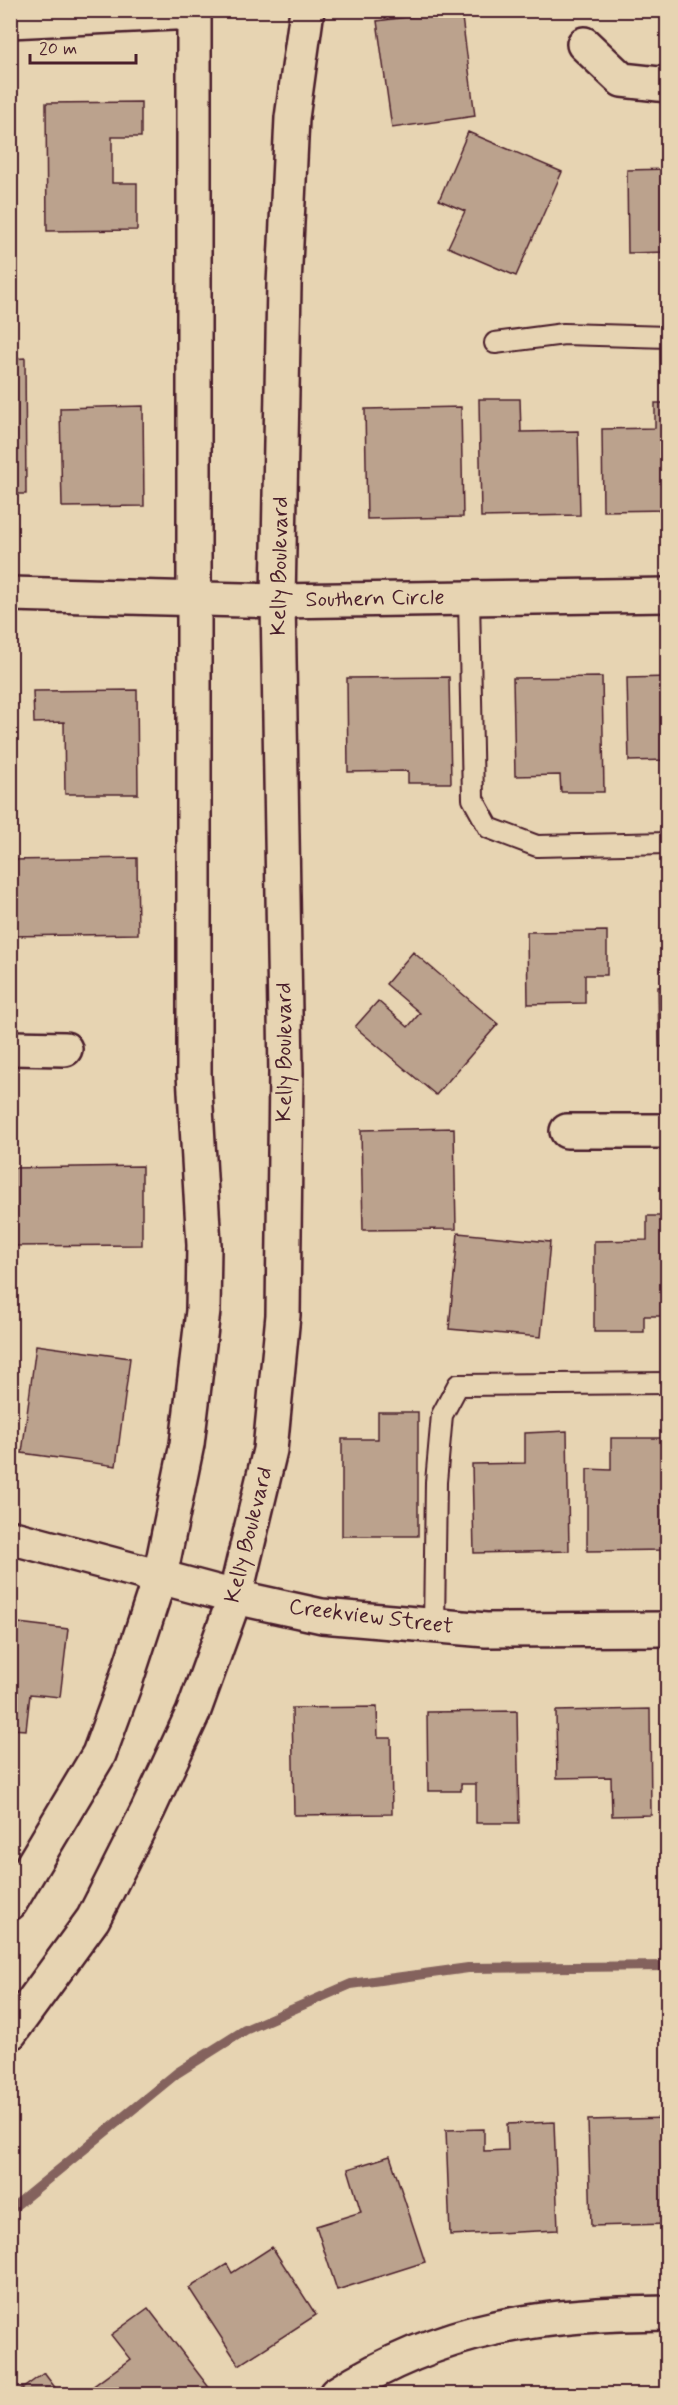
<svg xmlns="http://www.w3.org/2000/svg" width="678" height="2405" font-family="Mynerve,sans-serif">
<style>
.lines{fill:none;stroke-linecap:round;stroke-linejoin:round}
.stream{stroke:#84625d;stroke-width:10}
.building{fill:#bba28d;stroke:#4a1f2b;stroke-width:1.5}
.lane-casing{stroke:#4a1f2b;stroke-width:24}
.street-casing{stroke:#4a1f2b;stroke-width:38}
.secondary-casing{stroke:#4a1f2b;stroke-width:38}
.lane{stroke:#e7d4b2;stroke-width:20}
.street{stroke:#e7d4b2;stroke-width:33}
.secondary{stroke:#e7d4b2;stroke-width:33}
.labels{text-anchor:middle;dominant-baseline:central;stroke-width:4.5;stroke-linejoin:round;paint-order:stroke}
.street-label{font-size:22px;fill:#4a1f2b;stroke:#e7d4b2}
</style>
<rect width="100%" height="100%" fill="#e7d4b2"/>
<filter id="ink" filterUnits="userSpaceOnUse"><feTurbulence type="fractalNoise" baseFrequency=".0167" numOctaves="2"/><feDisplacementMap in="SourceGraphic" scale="12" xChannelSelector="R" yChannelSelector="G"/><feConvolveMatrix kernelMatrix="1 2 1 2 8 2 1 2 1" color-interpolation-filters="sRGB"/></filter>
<g filter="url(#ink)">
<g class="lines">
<path class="stream" d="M 10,2210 L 177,2073 L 245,2030 L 351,1984 L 468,1968 L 668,1966"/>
</g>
<path class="building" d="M 461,10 L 475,116 L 392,128 L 377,21 Z
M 141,102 L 141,137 L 112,137 L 112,183 L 137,183 L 137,230 L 47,231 L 46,103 Z
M 468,132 L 562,172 L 516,276 L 448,247 L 465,211 L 439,200 Z
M 668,169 L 668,252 L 628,253 L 627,170 Z
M 25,358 L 26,494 L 10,494 L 10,359 Z
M 479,399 L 520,399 L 521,432 L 578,431 L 580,515 L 481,517 Z
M 655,403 L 668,403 L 668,510 L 603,511 L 602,429 L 655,428 Z
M 143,406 L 144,506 L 62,507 L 60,408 Z
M 461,407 L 463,517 L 367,519 L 365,409 Z
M 449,677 L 451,783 L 408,783 L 408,771 L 348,772 L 347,678 Z
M 602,677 L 604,792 L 561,792 L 560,775 L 515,776 L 513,678 Z
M 668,677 L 668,760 L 629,761 L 627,678 Z
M 137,690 L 138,794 L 65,794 L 64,722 L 34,723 L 33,691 Z
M 137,858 L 138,934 L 10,936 L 10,860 Z
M 607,931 L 607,975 L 585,975 L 585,1003 L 528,1004 L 527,932 Z
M 413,952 L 498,1024 L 436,1095 L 355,1027 L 378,1001 L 408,1027 L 420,1013 L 386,984 Z
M 668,986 L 668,1046 L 659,1047 L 658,987 Z
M 454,1128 L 456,1229 L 363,1230 L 361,1130 Z
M 142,1166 L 142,1245 L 10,1246 L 10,1168 Z
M 647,1216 L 668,1216 L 668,1316 L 644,1316 L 644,1332 L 594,1332 L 594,1241 L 647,1240 Z
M 458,1233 L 550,1242 L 541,1337 L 449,1329 Z
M 36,1345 L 130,1358 L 116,1466 L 22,1453 Z
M 378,1412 L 418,1412 L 418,1536 L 342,1536 L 342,1439 L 378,1439 Z
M 567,1431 L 569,1551 L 474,1553 L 472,1464 L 525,1463 L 525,1433 Z
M 611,1438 L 668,1438 L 668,1550 L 587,1551 L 587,1469 L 611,1470 Z
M 10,1622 L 68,1629 L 60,1697 L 30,1694 L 26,1730 L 10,1729 Z
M 377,1707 L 378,1738 L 391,1738 L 392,1814 L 294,1815 L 292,1708 Z
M 650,1709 L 651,1815 L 612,1816 L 611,1777 L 557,1778 L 556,1711 Z
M 517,1711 L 519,1823 L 476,1823 L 476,1784 L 461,1784 L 461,1791 L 428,1791 L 427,1712 Z
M 668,2118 L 668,2224 L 591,2226 L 588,2120 Z
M 554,2122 L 558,2230 L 450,2235 L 446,2130 L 484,2129 L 484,2151 L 508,2150 L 507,2124 Z
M 390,2156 L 425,2262 L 337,2290 L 316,2226 L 361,2212 L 348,2169 Z
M 272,2247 L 316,2315 L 239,2365 L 189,2288 L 227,2264 L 232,2273 Z
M 148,2308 L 214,2394 L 96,2394 L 91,2388 L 130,2359 L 111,2335 Z
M 44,2373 L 60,2394 L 15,2394 Z"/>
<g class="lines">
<g class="lane-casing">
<path id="lane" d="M 495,343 L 564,334 L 668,337
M 469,598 L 473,799 L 489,828 L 537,846 L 668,843
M 434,1627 L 436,1482 L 442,1415 L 458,1385 L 668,1383"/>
</g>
<g class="street-casing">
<path id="street" d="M 10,21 L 194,12
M 584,44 L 622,80 L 668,85
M 10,594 L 278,601 L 668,595
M 10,1048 L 65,1049
M 567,1131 L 668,1131
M 10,1537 L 235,1597 L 322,1616 L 486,1630 L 668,1629
M 336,2394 C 445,2325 542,2314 668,2313"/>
</g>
<g class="secondary-casing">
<path id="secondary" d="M 10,1903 L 99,1754 L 124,1686 L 160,1576 L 187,1444 L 203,1311 L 204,1245 L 194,1074 L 194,10
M 10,2033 L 93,1919 L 148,1810 L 193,1713 L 235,1597 L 270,1450 L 283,1315 L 286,1073 L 278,601 L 284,285 L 292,118 L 307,10"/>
</g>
<use href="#lane" class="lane"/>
<use href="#street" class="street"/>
<use href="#secondary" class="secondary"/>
</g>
</g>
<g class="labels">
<g class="street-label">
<text transform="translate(280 566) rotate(-89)">Kelly Boulevard</text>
<text transform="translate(375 599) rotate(-1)">Southern Circle</text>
<text transform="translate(285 1052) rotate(-90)">Kelly Boulevard</text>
<text transform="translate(249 1535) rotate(-76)">Kelly Boulevard</text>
<text transform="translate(371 1617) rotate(7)">Creekview Street</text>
</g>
</g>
<rect width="678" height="2405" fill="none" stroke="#e7d4b2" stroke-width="36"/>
<rect x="18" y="18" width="642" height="2369" fill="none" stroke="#4a1f2b" stroke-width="2" filter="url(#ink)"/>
<path d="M30 54v9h106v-9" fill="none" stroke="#4a1f2b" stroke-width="3"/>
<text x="39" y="54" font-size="18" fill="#4a1f2b" stroke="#e7d4b2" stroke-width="4.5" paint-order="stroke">20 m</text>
</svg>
